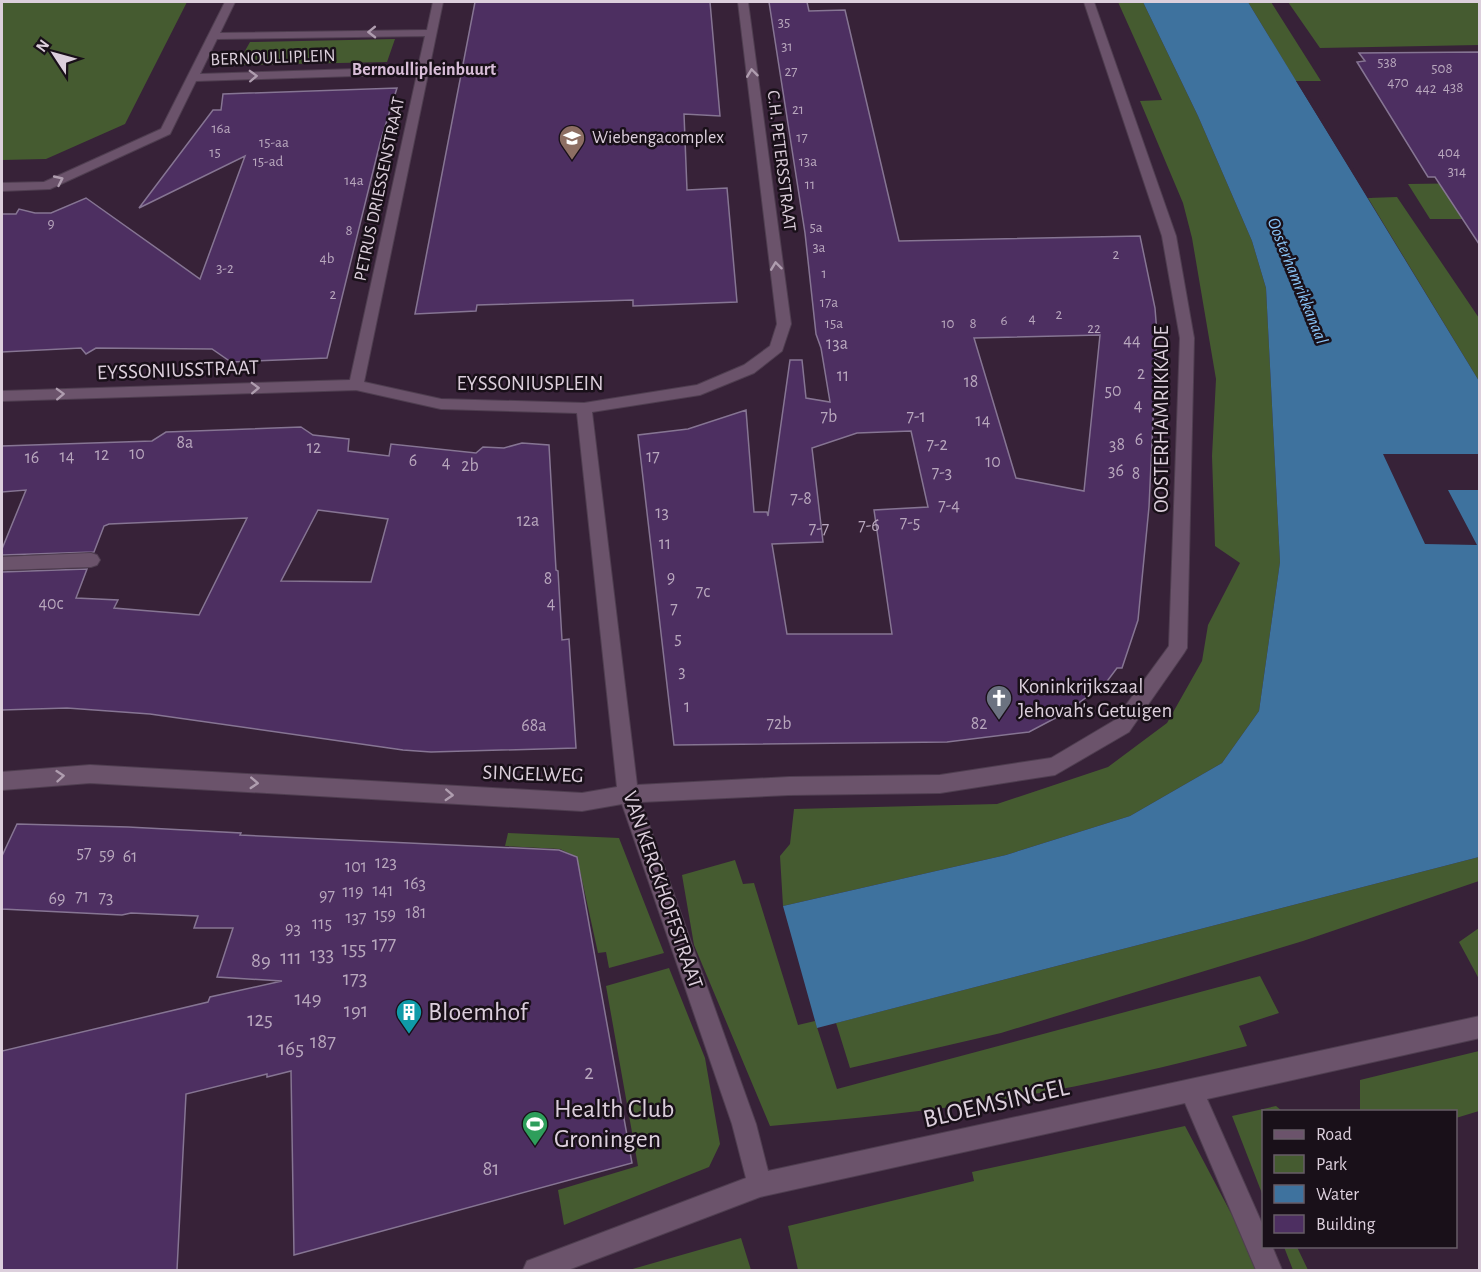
<svg xmlns="http://www.w3.org/2000/svg" width="1481" height="1272" font-family="'Alegreya Sans',sans-serif">
<style>
.green{fill:#455b30}
.water{fill:#3e729e}
.pier{fill:#372238}
.building{fill:#4d2f61;stroke:#867593;stroke-width:1.5;fill-rule:evenodd}
.lines{fill:none;stroke-linecap:round;stroke-linejoin:round}
.minor-casing{stroke:#4f3e50;stroke-width:2}
.minor{fill:#6b536b;fill-rule:evenodd}
.oneway{stroke:#af9daf}
.labels{text-anchor:middle;dominant-baseline:central;stroke-width:5;stroke-linejoin:round;paint-order:stroke}
.far-number-label{font-size:15px;fill:#b8a7bd}
.far-street-label{font-size:18px;fill:#dccfdc;stroke:#191019}
.far-neighbourhood-label{font-size:18px;font-weight:bold;fill:#d8bdd8;stroke:#191019}
.far-poi-label{font-size:18px;fill:#dccfdc;stroke:#191019;text-anchor:start}
.far-water-label{font-size:18px;font-style:italic;fill:#8bc6f9;stroke:#191019}
.number-label{font-size:18px;fill:#b8a7bd}
.street-label{font-size:21px;fill:#dccfdc;stroke:#191019}
.poi-label{font-size:21px;fill:#dccfdc;stroke:#191019;text-anchor:start}
.near-number-label{font-size:21px;fill:#b8a7bd}
.near-poi-label{font-size:26px;fill:#dccfdc;stroke:#191019;text-anchor:start}
.near-street-label{font-size:26px;fill:#dccfdc;stroke:#191019}
</style>
<rect width="100%" height="100%" fill="#372238"/>
<path class="green" d="M 2,2 L 187,2 L 125,124 L 46,159 L 2,160 Z
M 1118,2 L 1143,2 L 1198,116 L 1252,241 L 1266,288 L 1280,562 L 1259,711 L 1222,763 L 1130,816 L 1006,855 L 783,906 L 780,856 L 790,844 L 794,809 L 997,804 L 1108,767 L 1167,723 L 1202,661 L 1208,625 L 1240,563 L 1215,546 L 1212,456 L 1216,379 L 1192,238 L 1183,203 L 1140,101 L 1162,100 Z
M 1248,2 L 1271,2 L 1321,81 L 1296,81 Z
M 1288,2 L 1479,2 L 1479,45 L 1320,48 Z
M 395,39 L 387,62 L 237,65 L 250,42 Z
M 1479,183 L 1479,219 L 1430,219 L 1408,184 Z
M 1397,197 L 1479,318 L 1479,381 L 1368,198 Z
M 508,833 L 619,838 L 664,953 L 609,968 L 606,952 L 598,953 L 577,857 L 560,849 L 505,846 Z
M 1479,857 L 1479,881 L 1303,941 L 1001,1033 L 850,1068 L 836,1023 Z
M 735,860 L 743,884 L 754,883 L 798,1025 L 815,1021 L 837,1089 L 1260,976 L 1279,1013 L 1239,1026 L 1247,1046 C 1169,1066 1091,1085 1011,1098 C 931,1111 851,1119 770,1126 L 694,945 L 682,875 Z
M 1479,928 L 1479,979 L 1459,942 Z
M 669,968 L 705,1058 L 720,1144 L 709,1167 L 564,1225 L 558,1190 L 638,1166 L 606,986 Z
M 1479,1051 L 1479,1111 L 1456,1118 L 1456,1112 L 1360,1111 L 1360,1080 Z
M 1276,1106 L 1282,1111 L 1264,1112 L 1263,1196 L 1232,1116 Z
M 1185,1126 L 1261,1270 L 798,1270 L 788,1226 L 974,1181 L 972,1172 Z
M 741,1238 L 751,1270 L 629,1270 Z
M 1284,1247 L 1297,1247 L 1308,1270 L 1293,1270 Z"/>
<path class="water" d="M 1143,2 L 1248,2 L 1479,381 L 1479,857 L 817,1028 L 783,906 L 1006,855 L 1130,816 L 1222,763 L 1259,711 L 1280,562 L 1266,288 L 1252,241 L 1198,116 Z"/>
<path class="pier" d="M 1296,81 L 1299,81 L 1372,198 L 1368,198 Z
M 1383,454 L 1479,454 L 1479,490 L 1448,490 L 1477,545 L 1425,544 Z"/>
<path class="building" d="M 475,2 L 710,2 L 720,116 L 684,114 L 687,190 L 727,188 L 737,302 L 633,306 L 633,300 L 477,305 L 476,311 L 415,314 Z
M 769,2 L 807,2 L 809,11 L 845,10 L 899,241 L 1140,236 L 1155,308 L 1157,334 L 1149,507 L 1138,620 L 1122,668 L 1117,668 L 1105,684 L 1063,714 L 1029,732 L 947,742 L 674,745 L 638,435 L 688,429 L 746,410 L 754,512 L 767,512 L 768,516 L 790,360 L 802,360 L 806,398 L 830,402 L 821,348 L 816,334 L 805,233 ZM 1100,335 L 1084,491 L 1016,478 L 974,338 ZM 911,431 L 928,507 L 874,510 L 892,634 L 787,634 L 772,544 L 823,542 L 812,448 L 857,433 Z
M 1479,52 L 1479,244 L 1435,177 L 1428,177 L 1357,62 L 1365,61 L 1359,53 Z
M 397,88 L 380,143 L 327,358 L 231,362 L 212,349 L 96,348 L 86,354 L 81,348 L 2,352 L 2,214 L 16,214 L 19,209 L 35,213 L 51,213 L 86,198 L 200,279 L 245,156 L 139,208 L 213,110 L 221,110 L 223,94 Z
M 301,427 L 313,435 L 349,439 L 348,451 L 389,456 L 391,444 L 476,453 L 483,447 L 504,448 L 522,443 L 549,445 L 556,570 L 558,571 L 562,640 L 569,639 L 576,748 L 431,752 L 403,750 L 150,714 L 67,708 L 2,710 L 2,572 L 87,569 L 76,598 L 118,600 L 114,608 L 199,615 L 247,518 L 109,524 L 104,526 L 94,552 L 2,555 L 2,549 L 26,490 L 2,492 L 2,446 L 152,441 L 166,432 ZM 318,510 L 388,519 L 371,582 L 281,581 Z
M 17,824 L 128,827 L 241,833 L 240,835 L 559,850 L 577,857 L 632,1163 L 294,1255 L 291,1071 L 267,1077 L 267,1074 L 186,1094 L 177,1270 L 2,1270 L 2,1051 L 208,1002 L 210,997 L 282,981 L 217,977 L 233,928 L 194,928 L 198,916 L 131,913 L 122,915 L 2,909 L 2,856 Z"/>
<g class="lines">
<g class="minor-casing">
<path id="minor" d="M 225,2 L 235,2 L 220,33 L 427,30 L 433,2 L 443,2 L 364,382 L 441,399 L 584,403 L 697,385 L 744,365 L 770,346 L 777,324 L 738,2 L 748,2 L 791,324 L 782,351 L 754,373 L 700,395 L 592,412 L 637,785 L 789,777 L 940,775 L 1051,758 L 1115,720 L 1169,646 L 1180,338 L 1162,236 L 1084,2 L 1094,2 L 1176,236 L 1194,338 L 1187,648 L 1184,653 L 1129,732 L 1055,775 L 940,793 L 789,795 L 641,802 L 756,1124 L 768,1171 L 1480,1016 L 1480,1038 L 1207,1099 L 1264,1228 L 1264,1246 L 1272,1246 L 1282,1270 L 1256,1270 L 1185,1103 L 760,1197 L 568,1270 L 523,1270 L 527,1261 L 746,1178 L 732,1124 L 622,804 L 582,811 L 90,783 L 2,790 L 2,772 L 90,765 L 582,793 L 617,787 L 577,413 L 441,409 L 356,390 L 2,401 L 2,391 L 350,380 L 417,74 L 196,81 L 170,134 L 50,189 L 2,191 L 2,183 L 44,182 L 161,129 ZM 425,36 L 418,67 L 200,74 L 217,39 Z
M 91,553 L 97,555 L 100,560 L 97,565 L 91,567 L 2,570 L 2,557 Z"/>
</g>
<use href="#minor" class="minor"/>
</g>
<defs><path id="oneway-chevron" d="M-2-3.5L2.5 0L-2 3.5" fill="none" stroke-width="1.6" stroke-linecap="round" stroke-linejoin="round" transform="scale(1.5)"/></defs>
<g class="oneway">
<use href="#oneway-chevron" transform="translate(372 32) rotate(179)"/>
<use href="#oneway-chevron" transform="translate(752 73) rotate(-97)"/>
<use href="#oneway-chevron" transform="translate(253 76) rotate(-2)"/>
<use href="#oneway-chevron" transform="translate(59 180) rotate(-25)"/>
<use href="#oneway-chevron" transform="translate(776 266) rotate(-97)"/>
<use href="#oneway-chevron" transform="translate(255 388) rotate(-2)"/>
<use href="#oneway-chevron" transform="translate(60 394) rotate(-2)"/>
<use href="#oneway-chevron" transform="translate(60 776) rotate(-5)"/>
<use href="#oneway-chevron" transform="translate(254 783) rotate(3)"/>
<use href="#oneway-chevron" transform="translate(449 795) rotate(3)"/>
</g>
<defs>
<g id="university-pin" transform="scale(1.35)"><path d="M0 17L-7.5 6A9.5 9.5 0 1 1 7.5 6Z" fill="#8d6e63" stroke="#191019"/><path d="M0-5L7-2L0 1L-7-2ZM-4 1L0 2.5L4 1V4Q0 6-4 4Z" fill="#fff"/></g>
<g id="church-pin" transform="scale(1.35)"><path d="M0 17L-7.5 6A9.5 9.5 0 1 1 7.5 6Z" fill="#6b7280" stroke="#191019"/><path d="M-1.2-6h2.4v3.5h3.3v2.4h-3.3V6h-2.4V-.1h-3.3v-2.4h3.3Z" fill="#fff"/></g>
<g id="building-pin" transform="scale(1.35)"><path d="M0 17L-7.5 6A9.5 9.5 0 1 1 7.5 6Z" fill="#0f9aa8" stroke="#191019"/><path d="M-4-6H4V6H1V3H-1V6H-4ZM-2.5-4.3h1.7v1.8h-1.7ZM.8-4.3h1.7v1.8H.8ZM-2.5-1h1.7V.8h-1.7ZM.8-1h1.7V.8H.8Z" fill="#fff"/></g>
<g id="stadium-pin" transform="scale(1.35)"><path d="M0 17L-7.5 6A9.5 9.5 0 1 1 7.5 6Z" fill="#2e9e5b" stroke="#191019"/><path d="M0-5a6.5 5 0 1 0 0 10a6.5 5 0 1 0 0-10ZM-3.5-1.8h7v3.6h-7Z" fill="#fff"/></g>
</defs>
<g fill-rule="evenodd">
<use href="#university-pin" x="572" y="138"/>
<use href="#church-pin" x="999" y="698"/>
<use href="#building-pin" x="409" y="1012"/>
<use href="#stadium-pin" x="535" y="1124"/>
</g>
<g class="labels">
<g class="far-number-label">
<text x="784" y="22">35</text>
<text x="787" y="46">31</text>
<text x="1387" y="62">538</text>
<text x="1442" y="68">508</text>
<text x="791" y="71">27</text>
<text x="1398" y="82">470</text>
<text x="1453" y="87">438</text>
<text x="1426" y="88">442</text>
<text x="798" y="109">21</text>
<text x="221" y="128">16a</text>
<text x="802" y="137">17</text>
<text x="274" y="142">15-aa</text>
<text x="215" y="152">15</text>
<text x="1449" y="152">404</text>
<text x="268" y="161">15-ad</text>
<text x="808" y="161">13a</text>
<text x="1457" y="171">314</text>
<text x="354" y="180">14a</text>
<text x="810" y="184">11</text>
<text x="51" y="223">9</text>
<text x="816" y="227">5a</text>
<text x="349" y="230">8</text>
<text x="819" y="247">3a</text>
<text x="1116" y="254">2</text>
<text x="327" y="258">4b</text>
<text x="225" y="268">3-2</text>
<text x="824" y="273">1</text>
<text x="333" y="294">2</text>
<text x="829" y="302">17a</text>
<text x="1059" y="314">2</text>
<text x="1032" y="318">4</text>
<text x="1004" y="320">6</text>
<text x="834" y="323">15a</text>
<text x="948" y="323">10</text>
<text x="973" y="323">8</text>
<text x="1094" y="328">22</text>
</g>
<g class="far-street-label">
<text transform="translate(273 58) rotate(-2)">BERNOULLIPLEIN</text>
<text transform="translate(781 161) rotate(83)">C.H. PETERSSTRAAT</text>
<text transform="translate(380 189) rotate(-78)">PETRUS DRIESSENSTRAAT</text>
</g>
<g class="far-neighbourhood-label">
<text x="424" y="70">Bernoullipleinbuurt</text>
</g>
<g class="far-poi-label">
<text x="592" y="138">Wiebengacomplex</text>
</g>
<g class="far-water-label">
<text transform="translate(1297 281) rotate(68)">Oosterhamrikkanaal</text>
</g>
<g class="number-label">
<text x="1132" y="341">44</text>
<text x="837" y="344">13a</text>
<text x="1141" y="374">2</text>
<text x="843" y="376">11</text>
<text x="971" y="382">18</text>
<text x="1113" y="391">50</text>
<text x="1138" y="406">4</text>
<text x="829" y="417">7b</text>
<text x="916" y="417">7-1</text>
<text x="983" y="421">14</text>
<text x="1139" y="440">6</text>
<text x="185" y="443">8a</text>
<text x="937" y="445">7-2</text>
<text x="1117" y="445">38</text>
<text x="314" y="448">12</text>
<text x="137" y="454">10</text>
<text x="102" y="455">12</text>
<text x="67" y="457">14</text>
<text x="653" y="457">17</text>
<text x="32" y="458">16</text>
<text x="413" y="461">6</text>
<text x="993" y="462">10</text>
<text x="446" y="463">4</text>
<text x="470" y="466">2b</text>
<text x="1116" y="471">36</text>
<text x="942" y="473">7-3</text>
<text x="1136" y="474">8</text>
<text x="801" y="499">7-8</text>
<text x="949" y="506">7-4</text>
<text x="662" y="513">13</text>
<text x="528" y="521">12a</text>
<text x="910" y="523">7-5</text>
<text x="869" y="526">7-6</text>
<text x="819" y="529">7-7</text>
<text x="665" y="544">11</text>
<text x="671" y="578">9</text>
<text x="548" y="579">8</text>
<text x="703" y="592">7c</text>
<text x="51" y="604">40c</text>
<text x="551" y="604">4</text>
<text x="674" y="609">7</text>
<text x="678" y="639">5</text>
<text x="682" y="672">3</text>
<text x="687" y="707">1</text>
<text x="779" y="724">72b</text>
<text x="979" y="724">82</text>
<text x="534" y="726">68a</text>
<text x="84" y="853">57</text>
<text x="107" y="855">59</text>
<text x="130" y="857">61</text>
<text x="386" y="863">123</text>
<text x="356" y="867">101</text>
<text x="415" y="884">163</text>
<text x="383" y="891">141</text>
<text x="353" y="892">119</text>
<text x="327" y="896">97</text>
<text x="82" y="897">71</text>
<text x="106" y="898">73</text>
<text x="57" y="899">69</text>
<text x="416" y="913">181</text>
<text x="385" y="915">159</text>
<text x="356" y="918">137</text>
<text x="322" y="924">115</text>
<text x="293" y="929">93</text>
</g>
<g class="street-label">
<text transform="translate(178 370) rotate(-2)">EYSSONIUSSTRAAT</text>
<text x="530" y="383">EYSSONIUSPLEIN</text>
<text transform="translate(1161 419) rotate(-90)">OOSTERHAMRIKKADE</text>
<text transform="translate(533 774) rotate(2)">SINGELWEG</text>
<text transform="translate(663 890) rotate(71)">VAN KERCKHOFFSTRAAT</text>
</g>
<g class="poi-label">
<text x="1018" y="686">Koninkrijkszaal<tspan x="1018" dy="24">Jehovah's Getuigen</tspan></text>
</g>
<g class="near-number-label">
<text x="384" y="943">177</text>
<text x="354" y="948">155</text>
<text x="322" y="954">133</text>
<text x="291" y="957">111</text>
<text x="261" y="960">89</text>
<text x="355" y="978">173</text>
<text x="308" y="998">149</text>
<text x="356" y="1010">191</text>
<text x="260" y="1019">125</text>
<text x="323" y="1041">187</text>
<text x="291" y="1048">165</text>
<text x="589" y="1072">2</text>
<text x="491" y="1168">81</text>
</g>
<g class="near-poi-label">
<text x="428" y="1012">Bloemhof</text>
<text x="554" y="1109">Health Club<tspan x="554" dy="30">Groningen</tspan></text>
</g>
<g class="near-street-label">
<text transform="translate(996 1103) rotate(-13)">BLOEMSINGEL</text>
</g>
</g>
<rect width="1481" height="1272" fill="none" stroke="#dccfdc" stroke-width="6"/>
<rect x="1262" y="1110" width="195" height="138" fill="#191019" stroke="#675c67" stroke-width="1.5"/>
<rect x="1274" y="1130" width="30" height="9" fill="#6b536b" stroke="#675c67" stroke-width="1.5"/>
<text x="1316" y="1140" font-size="18" fill="#dccfdc">Road</text>
<rect x="1274" y="1155" width="30" height="18" fill="#455b30" stroke="#675c67" stroke-width="1.5"/>
<text x="1316" y="1170" font-size="18" fill="#dccfdc">Park</text>
<rect x="1274" y="1185" width="30" height="18" fill="#3e729e" stroke="#675c67" stroke-width="1.5"/>
<text x="1316" y="1200" font-size="18" fill="#dccfdc">Water</text>
<rect x="1274" y="1215" width="30" height="18" fill="#4d2f61" stroke="#675c67" stroke-width="1.5"/>
<text x="1316" y="1230" font-size="18" fill="#dccfdc">Building</text>
<g transform="translate(54 54) rotate(306)" stroke="#191019" stroke-width="4.5" paint-order="stroke">
<path d="M0-4.5L10 22L0 15L-10 22Z" fill="#dccfdc"/>
<text y="-9" font-size="16" font-weight="bold" text-anchor="middle" fill="#dccfdc">N</text>
</g>
</svg>
